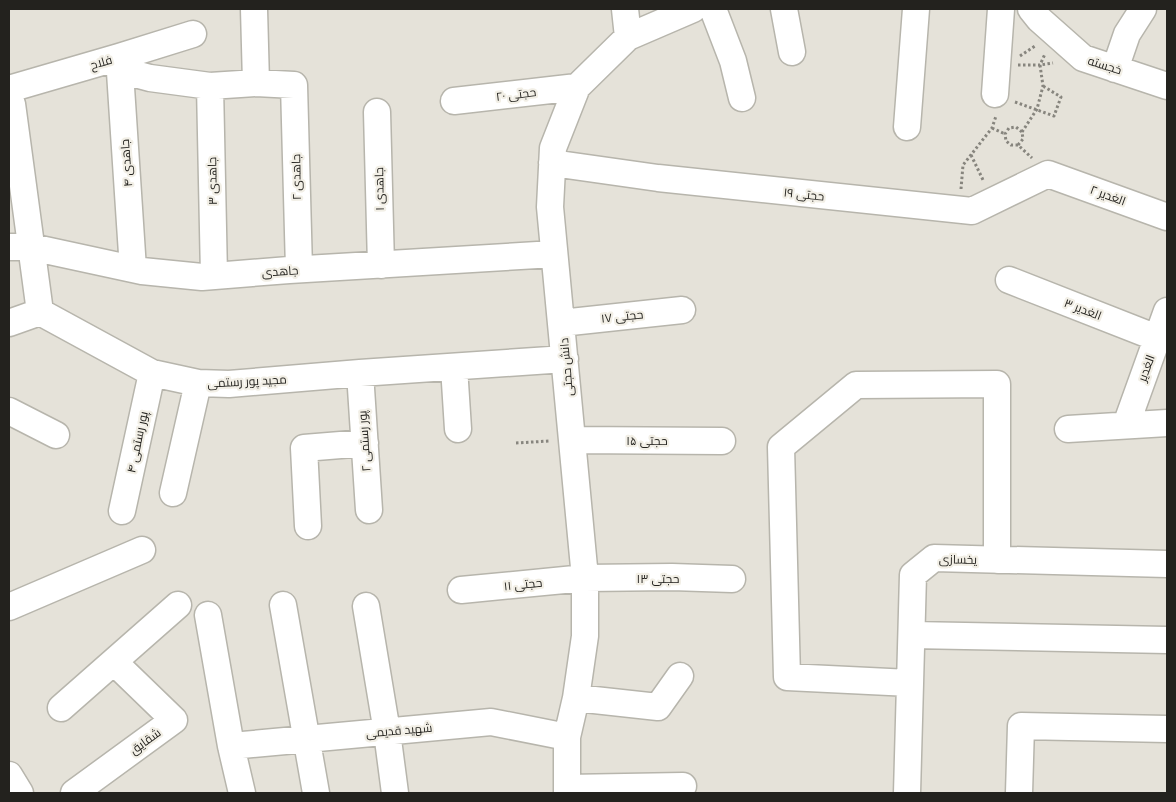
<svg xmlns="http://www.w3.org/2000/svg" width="1176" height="802" font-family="Lato,Cairo,sans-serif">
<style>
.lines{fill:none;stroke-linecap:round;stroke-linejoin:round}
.minor-casing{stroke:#b7b5ac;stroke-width:29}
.path{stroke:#87857e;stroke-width:3;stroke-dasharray:2.5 2.5;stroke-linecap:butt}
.minor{stroke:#fff;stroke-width:26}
.labels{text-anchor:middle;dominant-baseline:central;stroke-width:4.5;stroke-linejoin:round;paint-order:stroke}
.street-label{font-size:12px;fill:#23221e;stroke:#f2efe6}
</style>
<rect width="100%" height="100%" fill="#e5e2d9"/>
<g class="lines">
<g class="minor-casing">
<path id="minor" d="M 254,9 L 256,83
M 625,9 L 628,37
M 713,9 L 733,61 L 742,98
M 784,9 L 792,52
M 1031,9 L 1039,19 L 1083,58 L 1167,86
M 119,57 L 133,269
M 1115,69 L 1127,34 L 1143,9
M 120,70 L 150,78 L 210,86 L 256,83 L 294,85 L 299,269
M 210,86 L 214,276
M 9,89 L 119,57 L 193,34
M 995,94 L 1001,9
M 9,101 L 12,104 L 40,312 L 152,373 L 198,383 L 229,384 L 360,373 L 565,359
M 454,101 L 577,87
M 377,112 L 381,265
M 907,127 L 916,9
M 552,163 L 658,178 L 972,211 L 1048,174 L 1167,217
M 9,247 L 31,247 L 142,271 L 202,277 L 289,270 L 554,254
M 1009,280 L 1157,338
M 9,323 L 40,312
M 561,323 L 682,310
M 454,367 L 458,429
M 360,373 L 369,510
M 9,411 L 56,435
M 1126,425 L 1167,311
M 1068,429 L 1167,423
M 572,440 L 722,441
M 173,493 L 198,383
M 122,511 L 152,373
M 308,526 L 304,448 L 365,443
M 461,590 L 585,578 L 672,577 L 732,579
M 283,605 L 316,793
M 366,606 L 387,732 L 395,793
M 9,607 L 142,550
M 208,615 L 231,746 L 242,793
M 912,635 L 1167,640
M 910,683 L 787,677 L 781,447 L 856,385 L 997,384 L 997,560
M 576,698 L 658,707 L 680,676
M 61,708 L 178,605
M 231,746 L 491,722 L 567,737
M 9,775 L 20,793
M 567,788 L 683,786
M 74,793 L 174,720 L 114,662
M 567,793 L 567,737 L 576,698 L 585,636 L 585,578 L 550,207 L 553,148 L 577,87 L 628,37 L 693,9
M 907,793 L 913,575 L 934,558 L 1167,564
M 1019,793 L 1021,726 L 1167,729"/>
</g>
<path class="path" d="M 1020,56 L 1035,46
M 1018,65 L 1040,65 L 1045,54
M 1015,102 L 1054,116 L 1061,97 L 1043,86
M 992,128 L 1005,134
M 1022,132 L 1037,109 L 1043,86 L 1040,65 L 1053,63
M 1018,145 L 1023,139 L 1022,132 L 1016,127 L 1009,128 L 1005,134 L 1006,141 L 1011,145 L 1018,145 L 1032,158
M 971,155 L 984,182
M 961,189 L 963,165 L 992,128 L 996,116
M 516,443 L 549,441"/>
<use href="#minor" class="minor"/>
</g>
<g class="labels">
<g class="street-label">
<text transform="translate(101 62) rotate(-16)">فلاح</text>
<text transform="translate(1105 65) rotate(18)">خجسته</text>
<text transform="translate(516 94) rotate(-7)">حجتی ۲۰</text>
<text transform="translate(126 163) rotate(-94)">جاهدی ۴</text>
<text transform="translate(296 177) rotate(-91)">جاهدی ۲</text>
<text transform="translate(212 181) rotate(-91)">جاهدی ۳</text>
<text transform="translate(379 189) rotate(-91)">جاهدی ۱</text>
<text transform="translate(804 194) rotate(6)">حجتی ۱۹</text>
<text transform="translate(1108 195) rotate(20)">الغدیر ۲</text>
<text transform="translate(280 271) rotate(-4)">جاهدی</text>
<text transform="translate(1083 309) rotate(21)">الغدیر ۳</text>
<text transform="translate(622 316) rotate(-6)">حجتی ۱۷</text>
<text transform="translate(566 367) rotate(-95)">دانش حجتی</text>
<text transform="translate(1146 368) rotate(-70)">الغدیر</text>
<text transform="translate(247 381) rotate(-3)">مجید پور رستمی</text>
<text x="647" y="440">حجتی ۱۵</text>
<text transform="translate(364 441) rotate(-94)">پور رستمی ۲</text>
<text transform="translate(137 442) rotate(-78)">پور رستمی ۴</text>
<text transform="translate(958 559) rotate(1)">یخسازی</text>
<text x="658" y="578">حجتی ۱۳</text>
<text transform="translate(523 584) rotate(-6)">حجتی ۱۱</text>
<text transform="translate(399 730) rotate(-5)">شهید قدیمی</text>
<text transform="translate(145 741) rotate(-36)">شقایق</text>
</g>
</g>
<rect width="1176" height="802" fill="none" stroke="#23221e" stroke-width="20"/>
</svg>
